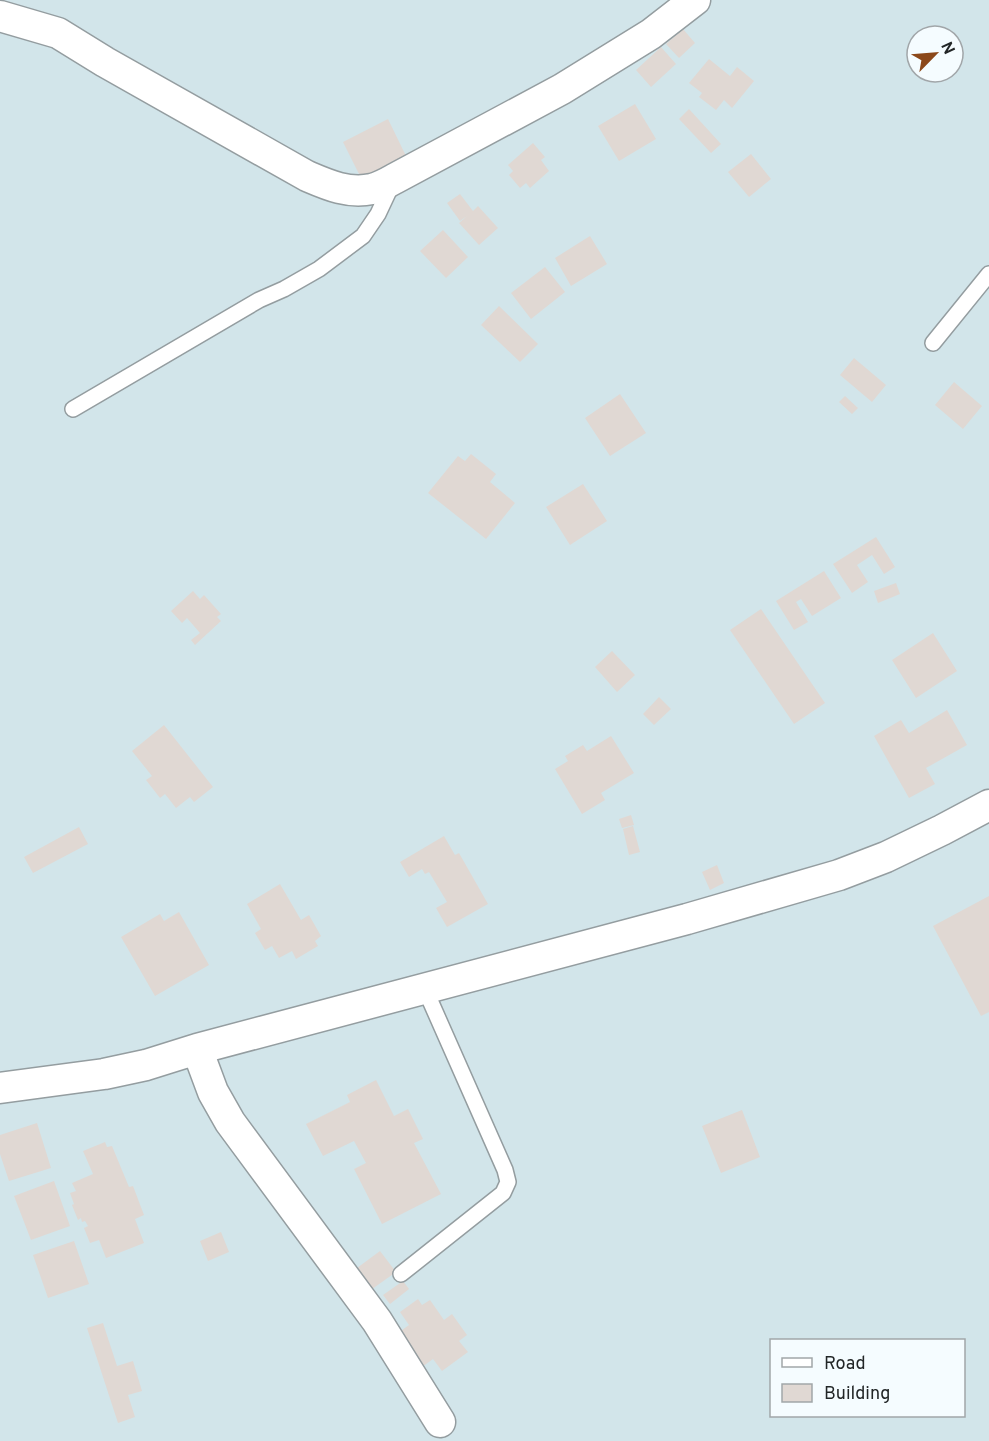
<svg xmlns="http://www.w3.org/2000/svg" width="989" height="1441" font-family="Overpass,sans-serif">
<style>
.built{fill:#d2e5ea;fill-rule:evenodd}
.building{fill:#e0d8d3}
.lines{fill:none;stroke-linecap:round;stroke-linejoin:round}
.lane-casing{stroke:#949da0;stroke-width:18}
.street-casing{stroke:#949da0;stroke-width:33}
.lane{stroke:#fff;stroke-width:15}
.street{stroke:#fff;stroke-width:30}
</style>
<rect width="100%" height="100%" fill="#e6eff3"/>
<path class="built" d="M 0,0 L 989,0 L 989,1441 L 0,1441 ZM 917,36 L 953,36 L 953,72 L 917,72 ZM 772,1340 L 964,1340 L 964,1416 L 772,1416 Z"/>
<path class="building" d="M 683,29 L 695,43 L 679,58 L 666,44 Z
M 661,47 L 676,64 L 651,87 L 636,70 Z
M 709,59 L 730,76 L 737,67 L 754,81 L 732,108 L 724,100 L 716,110 L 699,97 L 702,93 L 689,83 Z
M 635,104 L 656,139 L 619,161 L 598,126 Z
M 689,109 L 721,144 L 711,153 L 679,119 Z
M 388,119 L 407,158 L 362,180 L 343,142 Z
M 533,143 L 545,157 L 541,160 L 549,171 L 530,188 L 526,183 L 520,188 L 509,175 L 513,171 L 508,165 Z
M 751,154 L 771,179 L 749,197 L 728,172 Z
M 460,194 L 473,211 L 478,206 L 498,228 L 479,245 L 459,223 L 467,216 L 460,221 L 447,203 Z
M 443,230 L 468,257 L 446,278 L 420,251 Z
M 590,236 L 607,264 L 571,286 L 555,258 Z
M 545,267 L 565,292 L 531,319 L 511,293 Z
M 499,306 L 538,344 L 520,362 L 481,325 Z
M 854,358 L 886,385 L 872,402 L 840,375 Z
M 954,382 L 982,406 L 963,429 L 935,405 Z
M 620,394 L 646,433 L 610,456 L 585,418 Z
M 845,396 L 858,408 L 852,414 L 839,402 Z
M 471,454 L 496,474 L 490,482 L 515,503 L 486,539 L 428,493 L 458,456 L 465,461 Z
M 583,484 L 607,521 L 570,545 L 546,507 Z
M 876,537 L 895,567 L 884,574 L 872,555 L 857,565 L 868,582 L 852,593 L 833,564 Z
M 824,571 L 841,598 L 812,616 L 801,599 L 796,602 L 808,622 L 794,630 L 776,601 Z
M 896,583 L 900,594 L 878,603 L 874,591 Z
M 193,591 L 200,599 L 204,595 L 221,614 L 217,617 L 221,621 L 195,645 L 191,640 L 200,633 L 187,618 L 182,623 L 171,611 Z
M 761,609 L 825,703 L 794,724 L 730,630 Z
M 933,633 L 957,671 L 916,698 L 892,660 Z
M 612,651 L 635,675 L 617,692 L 595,667 Z
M 659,697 L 671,709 L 654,725 L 643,714 Z
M 947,710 L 967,745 L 926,768 L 935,784 L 909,798 L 874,736 L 901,720 L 909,733 Z
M 164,725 L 213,787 L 194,802 L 190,797 L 176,808 L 165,794 L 160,798 L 146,780 L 152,776 L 132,751 Z
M 611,736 L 634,773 L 601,793 L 605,800 L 582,814 L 555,769 L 568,761 L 565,756 L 583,745 L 587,751 Z
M 631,815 L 634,825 L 622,828 L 619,819 Z
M 633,826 L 640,852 L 629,855 L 623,829 Z
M 79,827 L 88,844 L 33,873 L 24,857 Z
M 444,836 L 455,855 L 459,853 L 488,904 L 447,927 L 436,908 L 447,902 L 429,872 L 425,874 L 422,869 L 409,877 L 400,862 Z
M 717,865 L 724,883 L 710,890 L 702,872 Z
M 280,884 L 301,920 L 309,915 L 321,936 L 315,941 L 318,946 L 296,959 L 292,951 L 279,958 L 272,946 L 265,950 L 255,933 L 261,929 L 247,904 Z
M 989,896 L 989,1012 L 981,1016 L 933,926 Z
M 179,912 L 209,965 L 155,996 L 121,937 L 160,914 L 164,921 Z
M 376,1080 L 394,1116 L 408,1109 L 423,1139 L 414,1143 L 441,1194 L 382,1224 L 354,1169 L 366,1163 L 354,1141 L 323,1156 L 306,1124 L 350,1102 L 347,1095 Z
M 742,1110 L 760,1157 L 721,1173 L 702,1126 Z
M 37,1123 L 51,1168 L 9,1181 L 0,1154 L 0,1135 Z
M 105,1142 L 107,1147 L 112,1146 L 129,1187 L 133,1186 L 144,1215 L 135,1219 L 144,1243 L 106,1258 L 99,1240 L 90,1243 L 84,1228 L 88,1226 L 85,1221 L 82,1222 L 81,1218 L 78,1220 L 72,1205 L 74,1204 L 70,1193 L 76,1191 L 72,1183 L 93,1174 L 83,1151 Z
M 54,1181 L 70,1226 L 31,1240 L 14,1196 Z
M 221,1232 L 229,1252 L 208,1261 L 200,1241 Z
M 74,1241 L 89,1284 L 48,1298 L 33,1255 Z
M 380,1251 L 396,1272 L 368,1292 L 353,1271 Z
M 403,1281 L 409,1289 L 390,1304 L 383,1295 Z
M 418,1299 L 422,1305 L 430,1300 L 444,1320 L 452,1314 L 467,1335 L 459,1341 L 468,1352 L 442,1371 L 433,1359 L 422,1367 L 398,1333 L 409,1325 L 400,1312 Z
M 103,1323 L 117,1366 L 133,1361 L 142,1391 L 128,1395 L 135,1417 L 118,1423 L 87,1328 Z"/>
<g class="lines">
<g class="lane-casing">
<path id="lane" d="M 933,343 L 989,274
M 73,409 L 259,300 L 284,289 L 319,269 L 363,236 L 378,214 L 393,182
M 401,1274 L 503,1193 L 508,1182 L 505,1170 L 425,989"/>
</g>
<g class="street-casing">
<path id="street" d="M 0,16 L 58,33 L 105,62 L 307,176 C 328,185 348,194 372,189 C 379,187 387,183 394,179 L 562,89 L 651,34 L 695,0
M 197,1049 L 213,1092 L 230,1122 L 377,1321 L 440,1422
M 0,1088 L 104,1074 L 146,1065 L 197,1049 L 687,919 L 839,875 L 886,857 L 942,830 L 989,805"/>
</g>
<use href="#lane" class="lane"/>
<use href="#street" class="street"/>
</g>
<rect x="770" y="1339" width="195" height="78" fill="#f5fcff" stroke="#a1a6a9" stroke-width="1.5"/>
<rect x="782" y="1358" width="30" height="9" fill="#ffffff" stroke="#a1a6a9" stroke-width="1.5"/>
<text x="824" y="1369" font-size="18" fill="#222627">Road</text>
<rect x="782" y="1384" width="30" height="18" fill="#e0d8d3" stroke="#a1a6a9" stroke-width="1.5"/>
<text x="824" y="1399" font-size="18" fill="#222627">Building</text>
<g transform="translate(935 54) rotate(65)"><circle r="28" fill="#f5fcff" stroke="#a1a6a9" stroke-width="1.5"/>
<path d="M0-4.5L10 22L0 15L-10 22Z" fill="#8b481a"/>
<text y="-9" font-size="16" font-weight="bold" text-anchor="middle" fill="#222627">N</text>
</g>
</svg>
